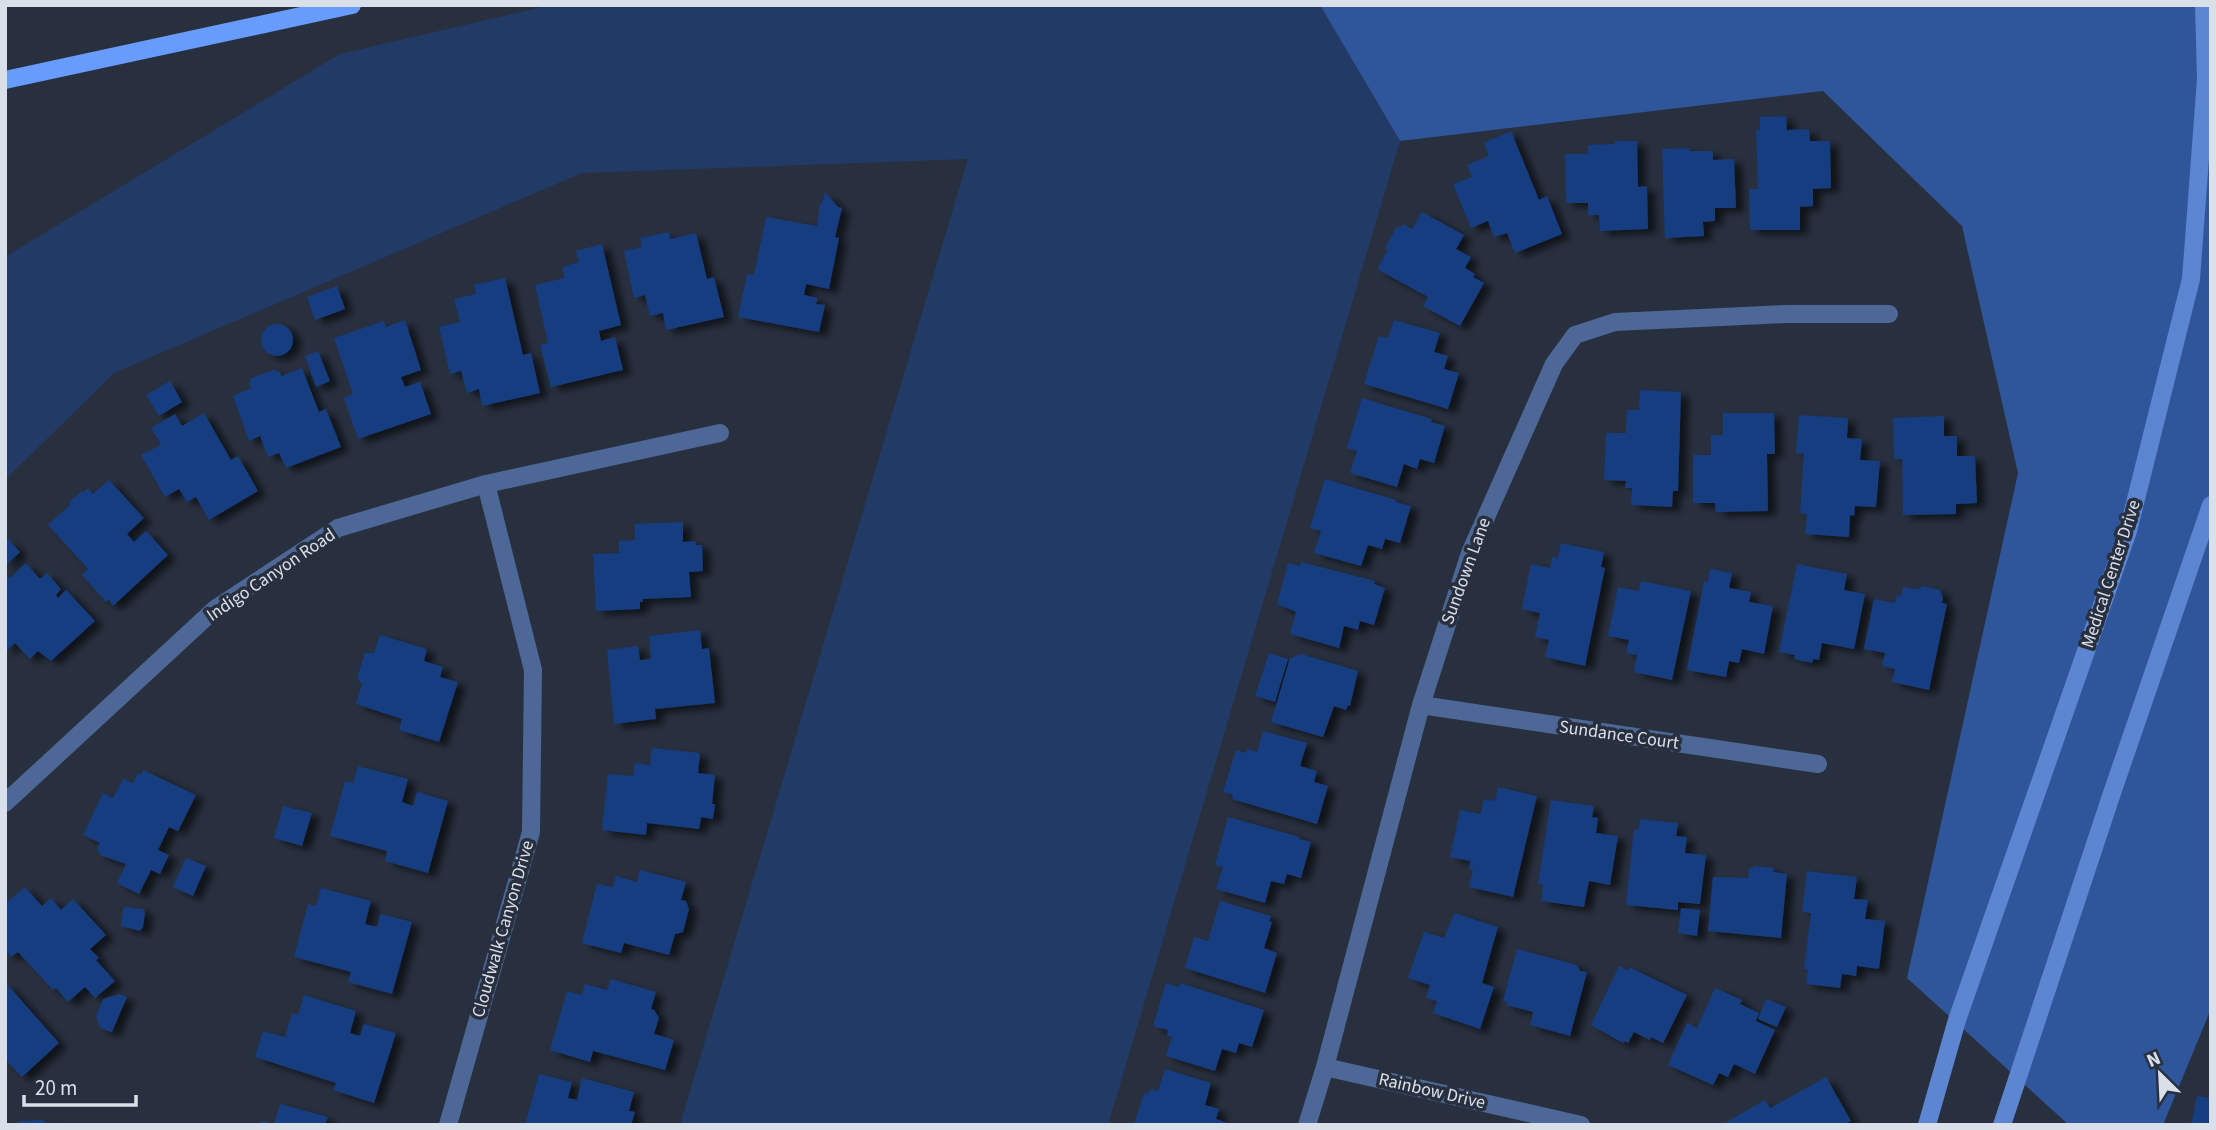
<svg xmlns="http://www.w3.org/2000/svg" width="2216" height="1130" font-family="'Source Sans 3',sans-serif">
<style>
.green{fill:#223a66}
.forest{fill:#2f559a}
.building{fill:#183c7f;filter:url(#shadow)}
.lines{fill:none;stroke-linecap:round;stroke-linejoin:round}
.street{stroke:#4d6897;stroke-width:18}
.secondary{stroke:#5c86d1;stroke-width:18}
.primary{stroke:#679cfd;stroke-width:18}
.labels{text-anchor:middle;dominant-baseline:central;stroke-width:7;stroke-linejoin:round;paint-order:stroke}
.street-label{font-size:18px;fill:#dae0e9;stroke:#28303f}
</style>
<defs>
<filter id="shadow"><feDropShadow dx="8" dy="4.5" stdDeviation="3.5" flood-color="#0009"/></filter>
</defs>
<rect width="100%" height="100%" fill="#28303f"/>
<path class="green" d="M 551,5 L 1320,5 L 1400,141 L 1108,1125 L 680,1125 L 968,159 L 582,173 L 114,373 L 5,480 L 5,257 L 340,54 Z"/>
<path class="forest" d="M 1320,5 L 2211,5 L 2211,1009 L 2163,1125 L 2069,1125 L 1907,978 L 2018,473 L 1962,226 L 1823,91 L 1400,141 Z"/>
<path class="building" d="M 1786,116 L 1787,130 L 1809,129 L 1810,141 L 1830,141 L 1831,188 L 1813,189 L 1813,206 L 1800,207 L 1800,230 L 1750,230 L 1749,189 L 1758,189 L 1756,130 L 1760,130 L 1760,117 Z
M 1511,131 L 1539,200 L 1547,196 L 1562,234 L 1515,253 L 1507,233 L 1494,237 L 1488,221 L 1471,228 L 1453,184 L 1472,177 L 1467,165 L 1489,156 L 1484,143 Z
M 1615,141 L 1637,141 L 1638,187 L 1647,186 L 1648,229 L 1600,231 L 1599,215 L 1588,215 L 1588,203 L 1566,203 L 1565,154 L 1588,154 L 1588,145 L 1615,144 Z
M 1690,148 L 1689,151 L 1713,151 L 1713,160 L 1734,159 L 1736,208 L 1715,208 L 1715,221 L 1703,222 L 1704,236 L 1665,238 L 1662,149 Z
M 825,192 L 838,207 L 842,208 L 835,237 L 839,238 L 829,289 L 806,284 L 804,295 L 818,298 L 816,304 L 825,305 L 819,332 L 738,317 L 747,274 L 754,275 L 766,217 L 817,226 L 820,203 L 822,204 Z
M 1422,212 L 1464,235 L 1456,249 L 1471,257 L 1465,268 L 1475,274 L 1473,277 L 1484,283 L 1460,326 L 1423,306 L 1428,297 L 1377,269 L 1388,250 L 1385,248 L 1397,226 L 1400,228 L 1403,224 L 1412,229 Z
M 669,232 L 670,239 L 696,233 L 707,279 L 714,277 L 724,317 L 666,330 L 663,313 L 650,316 L 645,295 L 634,298 L 624,251 L 642,247 L 640,238 Z
M 602,244 L 621,325 L 599,331 L 601,341 L 615,337 L 623,370 L 551,387 L 540,345 L 548,343 L 535,285 L 565,278 L 562,267 L 579,262 L 576,251 Z
M 505,278 L 523,355 L 531,353 L 540,393 L 482,406 L 479,389 L 467,393 L 461,371 L 450,374 L 439,327 L 460,322 L 454,299 L 476,294 L 474,285 Z
M 337,286 L 345,309 L 315,320 L 307,297 Z
M 405,320 L 421,370 L 401,377 L 405,387 L 420,382 L 431,414 L 358,439 L 344,398 L 353,394 L 334,338 L 384,321 L 386,327 Z
M 1394,320 L 1440,333 L 1434,352 L 1448,356 L 1444,369 L 1459,373 L 1448,409 L 1364,384 L 1379,336 L 1388,338 Z
M261 340a16 16 0 1 1 32 0a16 16 0 1 1-32 0Z
M 318,351 L 330,381 L 316,387 L 305,356 Z
M 302,368 L 319,412 L 326,409 L 341,447 L 286,468 L 279,453 L 268,457 L 260,436 L 249,441 L 233,396 L 251,388 L 249,384 L 251,378 L 274,370 L 280,372 L 281,376 Z
M 170,381 L 182,402 L 159,416 L 146,395 Z
M 1640,390 L 1681,392 L 1678,491 L 1673,491 L 1672,507 L 1631,505 L 1632,488 L 1625,488 L 1626,481 L 1604,480 L 1606,433 L 1626,433 L 1627,410 L 1639,410 Z
M 1362,398 L 1432,419 L 1431,422 L 1445,426 L 1434,463 L 1420,459 L 1417,469 L 1404,464 L 1397,487 L 1350,473 L 1357,451 L 1347,448 Z
M 204,413 L 231,460 L 238,456 L 258,491 L 209,520 L 196,497 L 187,502 L 179,489 L 165,497 L 141,455 L 161,445 L 151,428 L 175,414 L 182,426 Z
M 1723,413 L 1774,413 L 1775,454 L 1767,454 L 1768,511 L 1716,512 L 1715,503 L 1693,503 L 1693,455 L 1711,455 L 1711,435 L 1723,435 Z
M 1799,415 L 1848,418 L 1847,438 L 1862,439 L 1860,460 L 1880,461 L 1876,507 L 1855,506 L 1854,516 L 1850,515 L 1849,537 L 1805,534 L 1807,514 L 1800,513 L 1804,454 L 1796,453 Z
M 1944,416 L 1944,436 L 1957,436 L 1957,456 L 1975,456 L 1977,503 L 1956,504 L 1956,514 L 1903,515 L 1902,459 L 1894,459 L 1893,418 Z
M 1325,479 L 1396,500 L 1396,502 L 1411,506 L 1400,543 L 1385,539 L 1382,549 L 1368,545 L 1361,566 L 1314,553 L 1321,531 L 1310,528 Z
M 109,480 L 144,518 L 127,534 L 134,542 L 146,531 L 168,555 L 113,606 L 108,599 L 106,602 L 82,575 L 88,569 L 48,525 L 71,504 L 69,502 L 82,491 L 83,493 L 88,488 L 93,494 Z
M 683,522 L 683,542 L 695,541 L 696,545 L 702,545 L 703,571 L 689,572 L 691,597 L 643,599 L 643,602 L 640,602 L 640,609 L 596,611 L 593,554 L 619,553 L 619,541 L 635,540 L 635,524 Z
M 8,539 L 20,552 L 5,566 L 5,542 Z
M 1561,543 L 1604,552 L 1601,567 L 1605,568 L 1585,666 L 1545,657 L 1549,640 L 1535,637 L 1540,613 L 1522,609 L 1531,564 L 1550,568 L 1552,557 L 1558,558 Z
M 1301,562 L 1375,581 L 1374,584 L 1385,588 L 1374,625 L 1360,621 L 1358,630 L 1344,626 L 1339,648 L 1290,634 L 1296,612 L 1277,604 L 1288,563 L 1300,566 Z
M 26,563 L 40,579 L 47,573 L 61,589 L 56,595 L 58,598 L 66,590 L 95,621 L 51,661 L 38,651 L 30,659 L 15,643 L 5,652 L 5,576 L 10,578 Z
M 1797,564 L 1847,574 L 1844,590 L 1865,594 L 1854,649 L 1822,643 L 1819,660 L 1813,659 L 1812,663 L 1794,659 L 1795,655 L 1779,652 Z
M 1710,569 L 1732,573 L 1729,588 L 1751,592 L 1749,602 L 1773,606 L 1764,654 L 1742,649 L 1739,663 L 1729,661 L 1726,677 L 1687,670 L 1704,581 L 1708,582 Z
M 1641,581 L 1691,591 L 1672,680 L 1634,672 L 1637,655 L 1626,653 L 1629,640 L 1608,636 L 1618,587 L 1639,591 Z
M 1923,586 L 1940,590 L 1943,598 L 1942,603 L 1947,604 L 1929,690 L 1892,682 L 1895,669 L 1882,666 L 1885,653 L 1864,649 L 1874,599 L 1895,603 L 1897,595 L 1901,596 L 1903,587 L 1918,589 Z
M 700,630 L 702,649 L 709,648 L 715,703 L 655,709 L 656,719 L 614,724 L 607,650 L 638,646 L 640,660 L 651,659 L 649,636 Z
M 380,635 L 427,649 L 424,661 L 443,667 L 440,677 L 458,682 L 439,742 L 399,730 L 402,719 L 356,704 L 362,684 L 357,678 L 365,653 L 374,653 Z
M 1269,653 L 1288,659 L 1275,702 L 1255,696 Z
M 1301,654 L 1358,671 L 1350,706 L 1348,705 L 1346,710 L 1334,706 L 1323,737 L 1271,722 L 1290,658 Z
M 1263,731 L 1307,743 L 1300,766 L 1317,771 L 1314,782 L 1328,786 L 1317,824 L 1232,799 L 1233,795 L 1223,792 L 1236,750 L 1246,753 L 1247,749 L 1257,752 Z
M 652,748 L 700,753 L 698,773 L 715,775 L 712,804 L 715,804 L 713,819 L 701,817 L 699,829 L 647,823 L 646,835 L 602,830 L 608,774 L 633,776 L 635,763 L 650,765 Z
M 358,766 L 408,779 L 402,802 L 413,806 L 417,792 L 448,801 L 428,873 L 385,861 L 387,851 L 330,836 L 345,781 L 353,783 Z
M 143,770 L 196,795 L 178,831 L 169,827 L 158,850 L 169,855 L 160,874 L 151,870 L 139,894 L 117,883 L 126,864 L 100,855 L 97,848 L 100,843 L 83,835 L 103,793 L 113,798 L 123,779 L 133,783 L 138,773 L 141,775 Z
M 1498,787 L 1537,796 L 1513,897 L 1469,887 L 1473,870 L 1469,869 L 1470,861 L 1450,857 L 1460,810 L 1481,814 L 1484,799 L 1495,801 Z
M 1551,800 L 1594,806 L 1592,817 L 1598,818 L 1596,833 L 1618,836 L 1610,885 L 1589,881 L 1584,907 L 1541,901 L 1543,884 L 1538,884 Z
M 283,806 L 312,813 L 302,846 L 274,838 Z
M 1228,817 L 1300,837 L 1299,839 L 1311,842 L 1301,878 L 1287,874 L 1284,884 L 1271,881 L 1265,903 L 1216,889 L 1223,867 L 1215,865 Z
M 1640,819 L 1678,823 L 1676,836 L 1687,837 L 1685,853 L 1706,855 L 1700,904 L 1678,902 L 1678,910 L 1626,905 L 1634,829 L 1639,830 Z
M 186,858 L 206,866 L 193,896 L 173,887 Z
M 1754,866 L 1774,868 L 1773,872 L 1787,874 L 1781,938 L 1708,931 L 1713,877 L 1748,878 L 1749,868 L 1753,868 Z
M 640,870 L 686,882 L 681,900 L 686,901 L 689,909 L 683,932 L 675,934 L 669,955 L 624,943 L 621,953 L 582,943 L 597,884 L 613,887 L 616,876 L 637,882 Z
M 1807,871 L 1857,877 L 1854,899 L 1868,900 L 1865,919 L 1885,921 L 1879,969 L 1857,966 L 1856,976 L 1842,974 L 1840,988 L 1806,984 L 1808,969 L 1804,969 L 1811,913 L 1802,912 Z
M 25,887 L 42,906 L 51,898 L 61,910 L 73,899 L 106,935 L 90,949 L 99,958 L 96,960 L 115,981 L 95,998 L 85,987 L 68,1002 L 56,988 L 53,990 L 18,952 L 11,957 L 5,950 L 5,904 Z
M 321,888 L 371,901 L 365,924 L 377,927 L 381,914 L 412,922 L 392,994 L 348,982 L 351,972 L 294,957 L 308,904 L 316,906 Z
M 1220,901 L 1271,916 L 1269,921 L 1272,922 L 1264,948 L 1277,953 L 1265,993 L 1185,968 L 1194,937 L 1208,941 Z
M 126,907 L 143,909 L 145,912 L 143,927 L 140,931 L 121,926 L 123,909 Z
M 1681,908 L 1700,910 L 1697,936 L 1678,933 Z
M 1454,913 L 1498,927 L 1482,983 L 1494,987 L 1480,1029 L 1433,1013 L 1437,1001 L 1426,998 L 1430,985 L 1408,978 L 1424,932 L 1444,938 Z
M 1517,949 L 1577,965 L 1580,971 L 1587,972 L 1570,1036 L 1530,1025 L 1533,1012 L 1506,1005 L 1508,1002 L 1503,1001 Z
M 1619,966 L 1627,970 L 1631,968 L 1687,995 L 1663,1043 L 1651,1037 L 1650,1040 L 1634,1032 L 1628,1043 L 1624,1041 L 1623,1043 L 1591,1025 Z
M 611,979 L 656,992 L 651,1009 L 654,1010 L 659,1018 L 654,1034 L 674,1040 L 665,1070 L 593,1051 L 590,1062 L 550,1050 L 567,991 L 582,995 L 585,984 L 607,990 Z
M 5,982 L 59,1043 L 22,1077 L 5,1059 Z
M 1166,983 L 1179,987 L 1180,983 L 1264,1010 L 1252,1047 L 1239,1043 L 1236,1053 L 1222,1049 L 1215,1071 L 1166,1056 L 1172,1037 L 1167,1036 L 1168,1030 L 1153,1026 Z
M 1715,988 L 1742,1000 L 1740,1004 L 1759,1013 L 1756,1021 L 1775,1030 L 1755,1074 L 1734,1064 L 1728,1077 L 1719,1073 L 1713,1085 L 1668,1065 L 1687,1023 L 1697,1028 Z
M 119,994 L 127,997 L 112,1032 L 100,1028 L 96,1016 L 103,999 Z
M 304,995 L 356,1011 L 350,1033 L 360,1036 L 364,1024 L 396,1033 L 374,1103 L 333,1090 L 336,1083 L 255,1057 L 263,1031 L 285,1037 L 292,1013 L 298,1015 Z
M 1766,999 L 1786,1007 L 1777,1027 L 1758,1019 Z
M 1165,1069 L 1211,1083 L 1205,1105 L 1219,1109 L 1216,1119 L 1233,1125 L 1134,1125 L 1144,1093 L 1148,1094 L 1150,1089 L 1158,1091 Z
M 539,1074 L 572,1082 L 568,1098 L 577,1100 L 582,1078 L 634,1092 L 629,1111 L 635,1112 L 631,1125 L 525,1125 Z
M 1826,1077 L 1851,1121 L 1844,1125 L 1727,1125 L 1725,1123 L 1765,1100 L 1770,1108 Z
M 2197,1096 L 2211,1098 L 2211,1125 L 2191,1125 Z
M 280,1104 L 328,1117 L 325,1125 L 257,1125 L 262,1121 L 274,1124 Z
M 42,1120 L 51,1125 L 13,1125 L 20,1121 Z"/>
<g class="lines">
<path class="street" d="M 1421,705 L 1818,764
M 5,803 L 215,609 L 338,528 L 486,484 L 720,433
M 1325,1067 L 1581,1125
M 448,1125 L 531,832 L 533,670 L 486,484
M 1307,1125 L 1325,1067 L 1421,705 L 1470,553 L 1554,364 L 1575,335 L 1615,322 L 1786,314 L 1889,314"/>
<path class="secondary" d="M 1927,1125 L 1957,1020 L 2128,531 L 2191,279 L 2206,79 L 2204,5
M 2002,1125 L 2111,796 L 2211,505"/>
<path class="primary" d="M 5,80 L 352,5"/>
</g>
<g class="labels">
<g class="street-label">
<text transform="translate(1466 571) rotate(-70)">Sundown Lane</text>
<text transform="translate(2111 574) rotate(-72)">Medical Center Drive</text>
<text transform="translate(271 575) rotate(-34)">Indigo Canyon Road</text>
<text transform="translate(1619 735) rotate(8)">Sundance Court</text>
<text transform="translate(503 929) rotate(-74)">Cloudwalk Canyon Drive</text>
<text transform="translate(1432 1091) rotate(13)">Rainbow Drive</text>
</g>
</g>
<rect width="2216" height="1130" fill="none" stroke="#dae0e9" stroke-width="14"/>
<g transform="translate(2160 1074) rotate(336)" stroke="#28303f" stroke-width="5" paint-order="stroke">
<path d="M0-5L12 26L0 18L-12 26Z" fill="#dae0e9"/>
<text y="-10" font-size="19" font-weight="bold" text-anchor="middle" fill="#dae0e9">N</text>
</g>
<path d="M24 1095v10h112v-10" fill="none" stroke="#dae0e9" stroke-width="3.5"/>
<text x="35" y="1095" font-size="21" fill="#dae0e9" stroke="#28303f" stroke-width="5" paint-order="stroke">20 m</text>
</svg>
